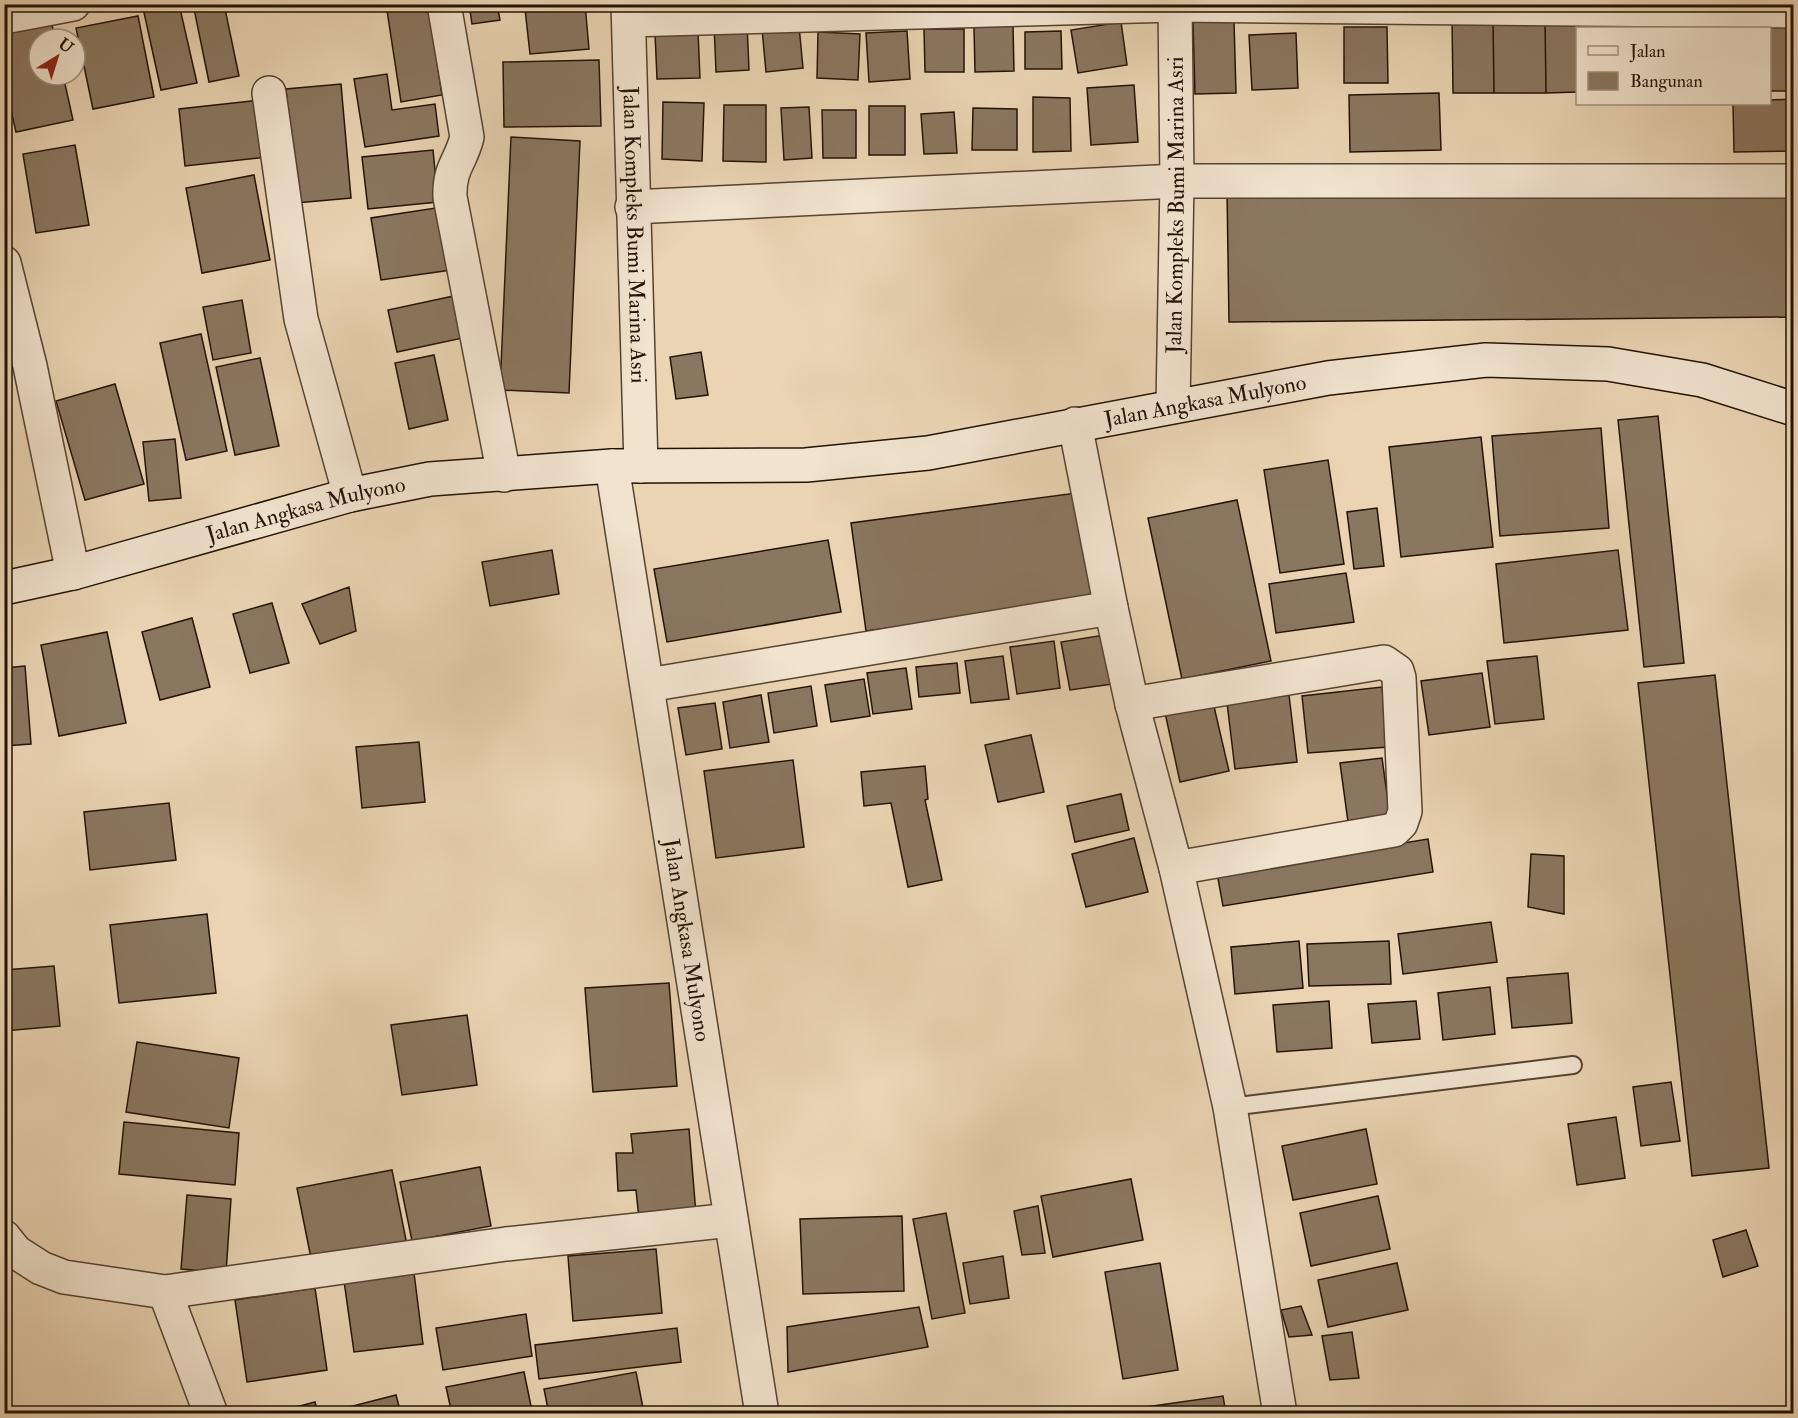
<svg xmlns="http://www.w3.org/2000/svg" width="1798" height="1418" font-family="'IM FELL Double Pica',serif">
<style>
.building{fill:#8a7760;stroke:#221307;stroke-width:1.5}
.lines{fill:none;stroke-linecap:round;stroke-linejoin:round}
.service-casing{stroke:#544332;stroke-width:20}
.minor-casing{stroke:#544332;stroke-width:36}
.secondary-casing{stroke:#221307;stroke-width:36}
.service{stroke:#f1e3ce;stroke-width:16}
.minor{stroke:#f1e3ce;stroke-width:33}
.secondary{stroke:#f1e3ce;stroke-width:33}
.labels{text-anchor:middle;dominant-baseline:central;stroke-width:5;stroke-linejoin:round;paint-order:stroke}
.street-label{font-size:22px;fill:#221307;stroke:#f1e3ce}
</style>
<rect width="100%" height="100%" fill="#ead4b3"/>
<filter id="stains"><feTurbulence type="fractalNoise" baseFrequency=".00333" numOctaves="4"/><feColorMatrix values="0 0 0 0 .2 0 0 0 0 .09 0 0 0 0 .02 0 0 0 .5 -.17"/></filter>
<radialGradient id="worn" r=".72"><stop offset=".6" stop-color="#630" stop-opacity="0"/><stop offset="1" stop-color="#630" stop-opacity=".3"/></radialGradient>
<path class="building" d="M 161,4 L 179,4 L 197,83 L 161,90 L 143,8 Z
M 193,4 L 224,4 L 239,76 L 209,82 Z
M 386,4 L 428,4 L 442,95 L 401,102 Z
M 469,4 L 497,4 L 500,20 L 472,24 Z
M 573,4 L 585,4 L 589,49 L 530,54 L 525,9 Z
M 50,15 L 55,39 L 39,39 L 39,75 L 63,75 L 73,120 L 16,132 L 4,79 L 4,25 Z
M 138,16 L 154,97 L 93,109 L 76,28 Z
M 1545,17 L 1621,17 L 1621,28 L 1578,28 L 1578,92 L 1546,93 Z
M 1545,17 L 1546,93 L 1494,93 L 1493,18 Z
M 1452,18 L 1493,18 L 1494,93 L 1453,93 Z
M 1696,19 L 1696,28 L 1627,28 L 1627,20 Z
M 1750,19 L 1750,28 L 1702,28 L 1702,20 Z
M 1234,21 L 1236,93 L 1195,94 L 1193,22 Z
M 1757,21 L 1794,21 L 1794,91 L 1770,91 L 1770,28 L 1757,28 Z
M 747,22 L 749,70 L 716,72 L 714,24 Z
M 1121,22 L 1127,65 L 1078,73 L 1071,30 Z
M 799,26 L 803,68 L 766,72 L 762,29 Z
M 1013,26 L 1014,71 L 975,72 L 974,27 Z
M 1344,27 L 1387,27 L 1388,83 L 1344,83 Z
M 924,29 L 964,29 L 964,72 L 925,72 Z
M 698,31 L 700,78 L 657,79 L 655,33 Z
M 907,31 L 910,79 L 869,82 L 866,33 Z
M 1061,31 L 1062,69 L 1025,69 L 1025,32 Z
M 818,32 L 860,34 L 858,80 L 817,78 Z
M 1296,33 L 1298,88 L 1252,90 L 1249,35 Z
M 599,60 L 601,126 L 504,127 L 503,62 Z
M 387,74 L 392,110 L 435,104 L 439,136 L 365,147 L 354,79 Z
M 341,84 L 351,198 L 296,203 L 286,89 Z
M 1134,85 L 1138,142 L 1091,145 L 1087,88 Z
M 1439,93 L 1441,150 L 1350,152 L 1349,95 Z
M 1033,97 L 1070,98 L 1071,151 L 1033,152 Z
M 1794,99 L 1794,151 L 1734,152 L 1733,104 L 1770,104 L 1770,100 Z
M 261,100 L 267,157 L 185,166 L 179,109 Z
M 663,102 L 704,103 L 702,161 L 662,159 Z
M 724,105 L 766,105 L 766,162 L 723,161 Z
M 869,106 L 905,106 L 905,155 L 869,155 Z
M 809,107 L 812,158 L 784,160 L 781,108 Z
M 973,108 L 1017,109 L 1017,150 L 972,150 Z
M 822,110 L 856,110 L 856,158 L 823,158 Z
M 954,112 L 957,153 L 924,154 L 921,114 Z
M 511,137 L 580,141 L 569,393 L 500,390 Z
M 75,145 L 89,225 L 36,233 L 23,154 Z
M 433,150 L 438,202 L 368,209 L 362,157 Z
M 254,175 L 270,260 L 202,273 L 186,188 Z
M 1794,187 L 1794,317 L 1229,322 L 1227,192 Z
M 442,207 L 451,270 L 381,280 L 371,218 Z
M 463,294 L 472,336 L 397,352 L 388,310 Z
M 242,300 L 251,353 L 213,360 L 203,307 Z
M 201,334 L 227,451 L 186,460 L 160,343 Z
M 701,352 L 708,395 L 676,399 L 670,357 Z
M 434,355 L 448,420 L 409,429 L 395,363 Z
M 260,358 L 279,446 L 235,455 L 216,367 Z
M 115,384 L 144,484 L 85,500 L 56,401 Z
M 1658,416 L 1684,663 L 1644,667 L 1618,420 Z
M 1601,428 L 1609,528 L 1500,536 L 1492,436 Z
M 1481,437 L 1493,547 L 1401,557 L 1389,447 Z
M 175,439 L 181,498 L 149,501 L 143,442 Z
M 1328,460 L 1344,564 L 1280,573 L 1264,470 Z
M 1084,492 L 1098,600 L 866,631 L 851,523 Z
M 1237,500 L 1271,661 L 1182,679 L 1148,518 Z
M 1377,508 L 1384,566 L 1354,569 L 1347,512 Z
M 828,540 L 841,612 L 667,642 L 654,569 Z
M 552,550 L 559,594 L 490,606 L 482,562 Z
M 1618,550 L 1628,630 L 1504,643 L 1496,564 Z
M 1346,573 L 1354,622 L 1276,633 L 1269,584 Z
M 349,587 L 356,631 L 320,644 L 302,604 Z
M 272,603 L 289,663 L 250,673 L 233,614 Z
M 192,618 L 210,687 L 160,700 L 142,632 Z
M 107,632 L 126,723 L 59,736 L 41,645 Z
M 1104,635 L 1112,684 L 1070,690 L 1061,642 Z
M 1054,641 L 1060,688 L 1017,694 L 1010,647 Z
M 1003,656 L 1009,699 L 971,703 L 965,661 Z
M 1537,656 L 1544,719 L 1495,724 L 1487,661 Z
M 957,663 L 960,693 L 919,697 L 916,667 Z
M 25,666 L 31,744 L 4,746 L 4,668 Z
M 906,668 L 912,709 L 873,714 L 867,673 Z
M 1482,673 L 1490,727 L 1429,735 L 1421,681 Z
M 1715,675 L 1769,1168 L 1692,1176 L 1638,683 Z
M 864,679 L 870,716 L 831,722 L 825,685 Z
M 811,686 L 817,726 L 774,733 L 768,693 Z
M 1382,687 L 1388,747 L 1308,753 L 1302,696 Z
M 761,695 L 769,742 L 730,748 L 723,702 Z
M 1289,695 L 1297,762 L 1235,769 L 1227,703 Z
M 1212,698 L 1229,771 L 1180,782 L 1164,708 Z
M 715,703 L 722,749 L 686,755 L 678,708 Z
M 1031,735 L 1044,792 L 998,802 L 985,745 Z
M 419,742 L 425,802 L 362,808 L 356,747 Z
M 1382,758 L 1390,816 L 1348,822 L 1340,763 Z
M 793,760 L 804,847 L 716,858 L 704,771 Z
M 925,766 L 928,799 L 925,800 L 942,880 L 908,887 L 891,803 L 864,806 L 861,772 Z
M 1121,794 L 1129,830 L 1075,842 L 1067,806 Z
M 169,803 L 176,860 L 90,870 L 84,812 Z
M 1134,838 L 1148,892 L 1086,907 L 1072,854 Z
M 1428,839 L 1433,872 L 1223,906 L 1217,873 Z
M 1531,854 L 1564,856 L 1564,914 L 1528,907 Z
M 207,914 L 216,993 L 119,1003 L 110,925 Z
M 1491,922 L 1497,962 L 1403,974 L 1398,934 Z
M 1299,941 L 1303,988 L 1235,994 L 1231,947 Z
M 1389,941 L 1391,984 L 1309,986 L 1307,944 Z
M 54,966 L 60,1026 L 4,1031 L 4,970 Z
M 1568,973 L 1572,1023 L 1512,1028 L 1507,978 Z
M 669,983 L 677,1086 L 593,1092 L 585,988 Z
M 1490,987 L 1495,1034 L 1443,1040 L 1438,993 Z
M 1329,1001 L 1332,1048 L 1277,1052 L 1273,1005 Z
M 1416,1001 L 1420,1039 L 1372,1043 L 1368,1004 Z
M 467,1015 L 477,1085 L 402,1095 L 391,1025 Z
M 137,1042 L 239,1058 L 229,1128 L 126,1112 Z
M 1671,1082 L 1680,1141 L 1641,1146 L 1633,1087 Z
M 1616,1117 L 1625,1178 L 1577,1185 L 1568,1124 Z
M 124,1122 L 239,1133 L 235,1185 L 119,1174 Z
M 689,1129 L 696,1214 L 639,1219 L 636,1190 L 618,1191 L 616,1153 L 633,1153 L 631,1134 Z
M 1366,1129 L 1377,1184 L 1293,1200 L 1282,1146 Z
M 480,1167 L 491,1226 L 412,1241 L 400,1182 Z
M 392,1170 L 407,1245 L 312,1263 L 297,1188 Z
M 1131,1179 L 1143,1240 L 1053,1257 L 1041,1196 Z
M 187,1195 L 231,1199 L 226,1273 L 181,1269 Z
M 1378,1196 L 1390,1249 L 1311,1266 L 1300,1213 Z
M 1038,1206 L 1045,1253 L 1022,1255 L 1014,1211 Z
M 946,1213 L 965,1313 L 932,1319 L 913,1219 Z
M 902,1216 L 904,1291 L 803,1294 L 800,1219 Z
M 1746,1230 L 1758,1266 L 1723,1277 L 1713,1240 Z
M 656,1249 L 662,1313 L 573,1321 L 568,1256 Z
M 1003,1256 L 1009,1298 L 970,1304 L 963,1263 Z
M 1160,1263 L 1178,1370 L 1123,1379 L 1105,1272 Z
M 1397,1263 L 1408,1310 L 1328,1327 L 1318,1280 Z
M 414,1273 L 423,1344 L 354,1352 L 344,1281 Z
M 315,1288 L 327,1370 L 247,1382 L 235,1300 Z
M 1301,1306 L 1312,1335 L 1289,1337 L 1281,1310 Z
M 919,1307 L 928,1347 L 788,1372 L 787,1327 Z
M 526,1314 L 532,1356 L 443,1370 L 436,1328 Z
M 677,1328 L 681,1362 L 539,1379 L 535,1345 Z
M 1352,1332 L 1359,1378 L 1330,1380 L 1322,1336 Z
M 524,1372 L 532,1411 L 518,1414 L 452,1414 L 446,1387 Z
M 636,1372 L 643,1408 L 613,1414 L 549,1414 L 544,1389 Z
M 396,1395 L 401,1414 L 342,1414 L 341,1409 Z
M 1223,1396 L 1226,1414 L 1140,1414 L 1139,1408 Z
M 315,1402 L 318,1414 L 270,1414 Z"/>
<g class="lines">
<g class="service-casing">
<path id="service" d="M 1230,1107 L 1573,1065"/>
</g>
<g class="minor-casing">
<g id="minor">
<path d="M 444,4 L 467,137 C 461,162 449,167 450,197 L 504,475"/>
<path id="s1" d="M 628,4 L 641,466"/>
<path d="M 4,17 L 73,4"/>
<path d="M 629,20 L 1175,5 L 1794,11"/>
<path d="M 269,93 L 301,319 L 350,495"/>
<path d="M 632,207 L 1177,181 L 1794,181"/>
<path d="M 4,263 L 30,366 L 73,573"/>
<path id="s2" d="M 1173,406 L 1177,181 L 1175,4"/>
<path d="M 1075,424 L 1111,608 L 1132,704 L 1176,868 L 1230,1107 L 1280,1414"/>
<path id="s3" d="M 612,466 L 762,1414"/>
<path d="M 648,685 L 1111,608"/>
<path d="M 1132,704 L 1384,662 L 1397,671 L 1399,678 L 1405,811 L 1401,823 L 1394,830 L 1176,868"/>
<path d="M 4,1237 L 16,1252 L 41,1268 L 64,1277 L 165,1292 L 506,1244 L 731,1220"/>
<path d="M 165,1292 L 211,1414"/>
</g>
</g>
<g class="secondary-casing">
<g id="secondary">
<path id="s4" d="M 4,588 L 73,573 L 350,495 L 430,479 L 612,466 L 806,465 L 928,453 L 1328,378 L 1486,360 L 1608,364 L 1702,380 L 1794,409"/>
</g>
</g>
<use href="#service" class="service"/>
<use href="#minor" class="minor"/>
<use href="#secondary" class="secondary"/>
</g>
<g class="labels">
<g class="street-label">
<text stroke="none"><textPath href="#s2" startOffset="201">Jalan Kompleks Bumi Marina Asri</textPath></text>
<text stroke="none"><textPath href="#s1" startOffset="231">Jalan Kompleks Bumi Marina Asri</textPath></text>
<text stroke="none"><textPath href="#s4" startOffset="1221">Jalan Angkasa Mulyono</textPath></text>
<text stroke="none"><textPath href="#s4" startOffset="312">Jalan Angkasa Mulyono</textPath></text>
<text stroke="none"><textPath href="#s3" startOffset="480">Jalan Angkasa Mulyono</textPath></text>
</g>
</g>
<rect width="1798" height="1418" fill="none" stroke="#ead4b3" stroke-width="24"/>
<rect x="6" y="6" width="1786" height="1406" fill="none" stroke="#221307" stroke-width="3"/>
<rect x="12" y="12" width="1774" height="1394" fill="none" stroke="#221307" stroke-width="1.5"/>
<rect x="1576" y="27" width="195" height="78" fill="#f1e3ce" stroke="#9e907e" stroke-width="1.5"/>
<rect x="1588" y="46" width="30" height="9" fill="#f1e3ce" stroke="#9e907e" stroke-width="1.5"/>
<text x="1630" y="57" font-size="18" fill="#221307">Jalan</text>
<rect x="1588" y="72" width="30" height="18" fill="#8a7760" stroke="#9e907e" stroke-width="1.5"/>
<text x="1630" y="87" font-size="18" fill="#221307">Bangunan</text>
<g transform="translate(57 57) rotate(38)"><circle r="28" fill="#f1e3ce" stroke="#9e907e" stroke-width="1.5"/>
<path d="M0-4.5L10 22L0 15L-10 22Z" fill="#8f2418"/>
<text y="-9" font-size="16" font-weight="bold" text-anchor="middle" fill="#221307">U</text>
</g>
<rect width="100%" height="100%" filter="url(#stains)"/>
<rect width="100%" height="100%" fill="url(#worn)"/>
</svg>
